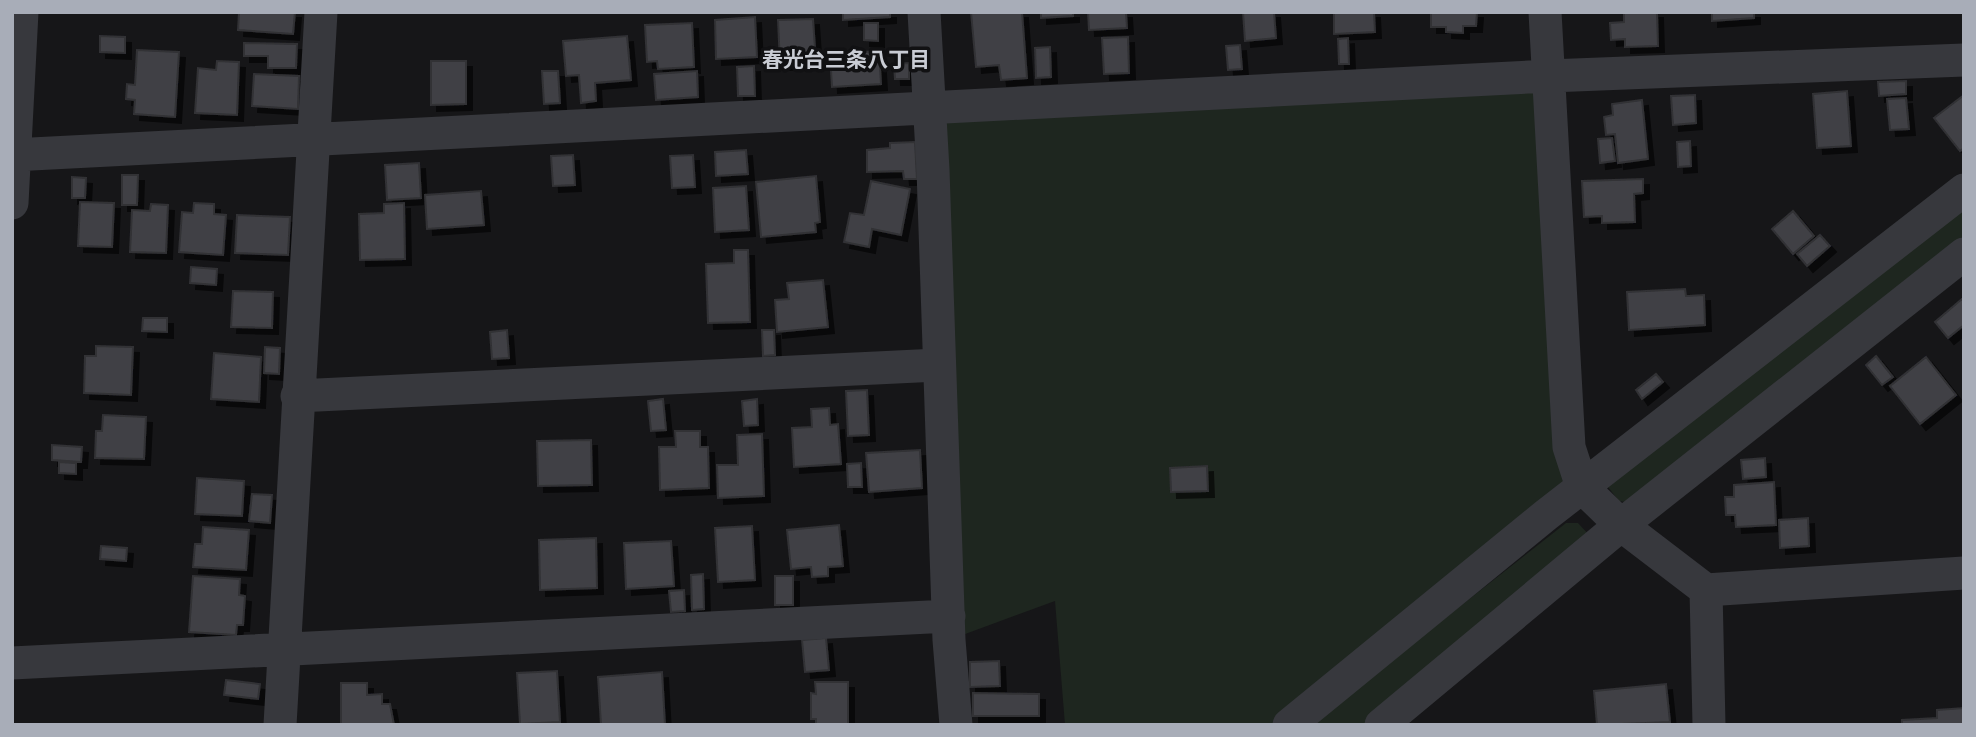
<svg xmlns="http://www.w3.org/2000/svg" width="1976" height="737" font-family="'Fira Sans','Noto Sans JP',sans-serif">
<style>
.green{fill:#1e261f}
.building{fill:#404145;stroke:#303034;stroke-width:2;filter:url(#shadow)}
.lines{fill:none;stroke-linecap:round;stroke-linejoin:round}
.minor{stroke:#37383d;stroke-width:33}
.labels{text-anchor:middle;dominant-baseline:central;stroke-width:7;stroke-linejoin:round;paint-order:stroke}
.neighbourhood-label{font-size:21px;font-weight:bold;fill:#c9ccd4;stroke:#111113}
</style>
<defs>
<filter id="shadow"><feDropShadow dx="6" dy="6" stdDeviation="0" flood-color="#0009"/></filter>
</defs>
<rect width="100%" height="100%" fill="#161618"/>
<path class="green" d="M 1549,76 L 1582,487 L 1289,725 L 1065,725 L 1055,601 L 949,640 L 929,107 Z
M 1964,202 L 1964,242 L 1631,503 L 1619,501 L 1608,487 Z
M 1566,523 L 1578,523 L 1590,536 L 1588,548 L 1363,725 L 1309,725 Z"/>
<path class="building" d="M 239,12 L 295,12 L 293,34 L 238,30 Z
M 843,12 L 890,12 L 890,17 L 843,20 Z
M 971,12 L 1022,12 L 1027,78 L 1001,80 L 999,65 L 976,67 Z
M 1041,12 L 1073,12 L 1073,16 L 1041,18 Z
M 1088,12 L 1126,12 L 1127,28 L 1089,30 Z
M 1243,12 L 1274,12 L 1276,38 L 1245,41 Z
M 1334,12 L 1374,12 L 1375,32 L 1334,34 Z
M 1431,12 L 1477,12 L 1476,26 L 1463,26 L 1463,33 L 1446,32 L 1446,27 L 1431,27 Z
M 1624,12 L 1657,12 L 1658,46 L 1625,47 L 1625,39 L 1611,40 L 1610,23 L 1624,22 Z
M 1712,12 L 1754,12 L 1754,18 L 1712,21 Z
M 755,17 L 757,57 L 716,59 L 715,20 Z
M 813,19 L 816,63 L 780,64 L 778,20 Z
M 692,23 L 694,67 L 658,69 L 657,61 L 647,62 L 645,25 Z
M 864,23 L 878,23 L 878,41 L 864,40 Z
M 100,36 L 125,37 L 125,53 L 100,52 Z
M 627,36 L 631,80 L 595,83 L 596,101 L 581,103 L 579,75 L 566,76 L 563,41 Z
M 1128,37 L 1129,73 L 1104,74 L 1102,38 Z
M 1348,38 L 1349,64 L 1339,64 L 1338,39 Z
M 244,43 L 297,44 L 296,68 L 268,68 L 268,56 L 244,56 Z
M 1240,45 L 1242,69 L 1228,70 L 1226,46 Z
M 1050,47 L 1051,77 L 1036,78 L 1035,48 Z
M 137,50 L 179,52 L 175,117 L 134,114 L 135,100 L 126,99 L 127,84 L 135,85 Z
M 879,51 L 881,84 L 832,87 L 830,54 Z
M 217,61 L 239,62 L 237,115 L 195,113 L 198,68 L 216,70 Z
M 431,61 L 466,61 L 466,104 L 431,105 Z
M 909,63 L 909,79 L 895,79 L 894,64 Z
M 754,66 L 755,96 L 738,96 L 737,67 Z
M 542,71 L 558,71 L 560,103 L 544,104 Z
M 697,71 L 698,97 L 656,100 L 654,74 Z
M 254,74 L 299,76 L 298,109 L 252,106 Z
M 1906,81 L 1906,94 L 1879,96 L 1878,82 Z
M 1847,91 L 1851,146 L 1817,148 L 1813,94 Z
M 1695,95 L 1696,123 L 1673,125 L 1671,96 Z
M 1964,95 L 1964,148 L 1960,151 L 1934,118 Z
M 1906,98 L 1909,129 L 1890,130 L 1887,99 Z
M 1642,100 L 1648,159 L 1618,163 L 1615,134 L 1606,135 L 1604,117 L 1613,115 L 1612,104 Z
M 1612,138 L 1615,161 L 1600,163 L 1598,139 Z
M 1690,141 L 1691,166 L 1678,167 L 1677,142 Z
M 915,142 L 917,179 L 904,179 L 903,171 L 867,172 L 867,150 L 890,148 L 890,143 Z
M 746,150 L 748,174 L 716,176 L 715,152 Z
M 573,155 L 575,185 L 553,186 L 551,156 Z
M 693,155 L 695,187 L 672,188 L 670,156 Z
M 419,163 L 421,198 L 387,200 L 385,165 Z
M 122,175 L 138,175 L 137,205 L 122,205 Z
M 816,176 L 820,222 L 815,223 L 816,232 L 761,237 L 756,182 Z
M 72,177 L 86,178 L 85,198 L 72,198 Z
M 1643,179 L 1643,193 L 1634,194 L 1635,222 L 1602,223 L 1602,216 L 1584,217 L 1582,181 Z
M 871,181 L 910,189 L 901,235 L 872,229 L 869,247 L 844,242 L 850,213 L 864,215 Z
M 746,186 L 749,230 L 715,232 L 713,188 Z
M 481,191 L 484,225 L 427,229 L 425,195 Z
M 80,202 L 114,203 L 112,247 L 78,246 Z
M 194,203 L 214,204 L 214,214 L 226,215 L 223,255 L 179,252 L 182,212 L 193,213 Z
M 404,203 L 405,259 L 360,260 L 359,214 L 384,213 L 384,204 Z
M 151,204 L 168,205 L 166,253 L 130,252 L 132,210 L 150,211 Z
M 1793,211 L 1814,236 L 1793,254 L 1772,229 Z
M 237,215 L 290,217 L 288,255 L 235,253 Z
M 1820,235 L 1830,246 L 1807,266 L 1797,254 Z
M 734,250 L 748,250 L 750,322 L 708,323 L 706,264 L 734,263 Z
M 191,267 L 217,269 L 216,285 L 190,283 Z
M 823,280 L 828,327 L 777,332 L 775,300 L 789,299 L 787,283 Z
M 1685,289 L 1686,296 L 1704,295 L 1705,325 L 1629,330 L 1627,292 Z
M 233,291 L 273,292 L 272,328 L 231,327 Z
M 1963,298 L 1964,325 L 1948,338 L 1935,322 Z
M 143,318 L 167,318 L 167,332 L 142,331 Z
M 507,330 L 509,358 L 492,359 L 490,332 Z
M 762,330 L 774,330 L 775,355 L 763,356 Z
M 96,346 L 133,347 L 131,395 L 84,393 L 85,356 L 96,356 Z
M 265,347 L 280,348 L 279,374 L 264,373 Z
M 214,353 L 261,357 L 259,402 L 211,399 Z
M 1876,356 L 1893,377 L 1882,385 L 1866,365 Z
M 1926,357 L 1956,395 L 1920,424 L 1890,386 Z
M 1656,374 L 1663,382 L 1642,399 L 1636,390 Z
M 867,390 L 869,435 L 848,436 L 846,391 Z
M 663,399 L 666,430 L 651,431 L 648,401 Z
M 757,399 L 758,425 L 744,426 L 742,401 Z
M 829,408 L 830,425 L 838,424 L 841,464 L 794,467 L 792,428 L 812,427 L 811,409 Z
M 103,415 L 146,417 L 144,459 L 95,458 L 96,431 L 102,431 Z
M 675,431 L 700,431 L 700,447 L 708,447 L 709,488 L 660,490 L 659,447 L 676,447 Z
M 762,434 L 764,496 L 718,498 L 717,465 L 738,465 L 737,435 Z
M 591,440 L 592,485 L 538,486 L 537,441 Z
M 52,445 L 82,447 L 81,462 L 52,460 Z
M 920,450 L 922,488 L 869,492 L 866,453 Z
M 1765,458 L 1766,477 L 1743,479 L 1741,460 Z
M 59,462 L 76,463 L 76,474 L 59,473 Z
M 861,463 L 862,487 L 848,487 L 847,464 Z
M 1207,466 L 1208,491 L 1171,492 L 1170,468 Z
M 197,478 L 244,481 L 242,516 L 195,514 Z
M 1774,482 L 1776,525 L 1736,527 L 1735,515 L 1726,515 L 1725,497 L 1734,497 L 1734,485 Z
M 252,494 L 272,495 L 270,523 L 249,521 Z
M 1808,518 L 1809,546 L 1780,548 L 1779,520 Z
M 839,525 L 843,566 L 828,567 L 828,576 L 812,577 L 811,567 L 791,569 L 787,530 Z
M 752,526 L 755,580 L 718,582 L 715,528 Z
M 203,527 L 249,530 L 246,570 L 193,567 L 195,544 L 202,544 Z
M 596,538 L 597,588 L 540,590 L 539,540 Z
M 671,541 L 674,586 L 626,589 L 624,543 Z
M 101,546 L 127,548 L 126,561 L 100,559 Z
M 703,574 L 704,609 L 692,610 L 691,575 Z
M 193,576 L 240,579 L 239,595 L 245,596 L 243,625 L 237,625 L 236,635 L 189,632 Z
M 775,576 L 793,576 L 793,605 L 775,605 Z
M 684,590 L 685,611 L 671,612 L 669,591 Z
M 826,638 L 829,670 L 805,672 L 802,640 Z
M 999,661 L 1000,686 L 970,687 L 970,662 Z
M 557,671 L 560,722 L 520,724 L 517,673 Z
M 662,672 L 665,725 L 601,725 L 598,677 Z
M 226,680 L 260,684 L 258,699 L 224,695 Z
M 815,682 L 848,682 L 848,725 L 816,725 L 816,719 L 811,719 L 811,693 L 816,694 Z
M 341,683 L 367,683 L 367,695 L 382,694 L 382,704 L 390,704 L 394,725 L 341,725 Z
M 1666,684 L 1670,722 L 1597,725 L 1594,691 Z
M 973,693 L 1039,694 L 1039,716 L 973,716 Z
M 1964,708 L 1964,725 L 1902,725 L 1902,720 L 1937,718 L 1937,710 Z"/>
<g class="lines">
<path class="minor" d="M 924,12 L 933,170 L 949,640 L 956,725
M 1545,12 L 1569,447 L 1582,487 L 1621,525 L 1706,590 L 1964,573
M 12,155 L 1549,76 L 1964,60
M 12,203 L 22,12
M 297,396 L 938,365
M 1706,590 L 1709,725
M 12,663 L 949,616
M 280,725 L 321,12
M 1289,725 L 1546,515 L 1964,190
M 1381,725 L 1621,525 L 1964,254"/>
</g>
<g class="labels">
<g class="neighbourhood-label">
<text x="846" y="60">春光台三条八丁目</text>
</g>
</g>
<rect width="1976" height="737" fill="none" stroke="#a8adb8" stroke-width="28"/>
</svg>
